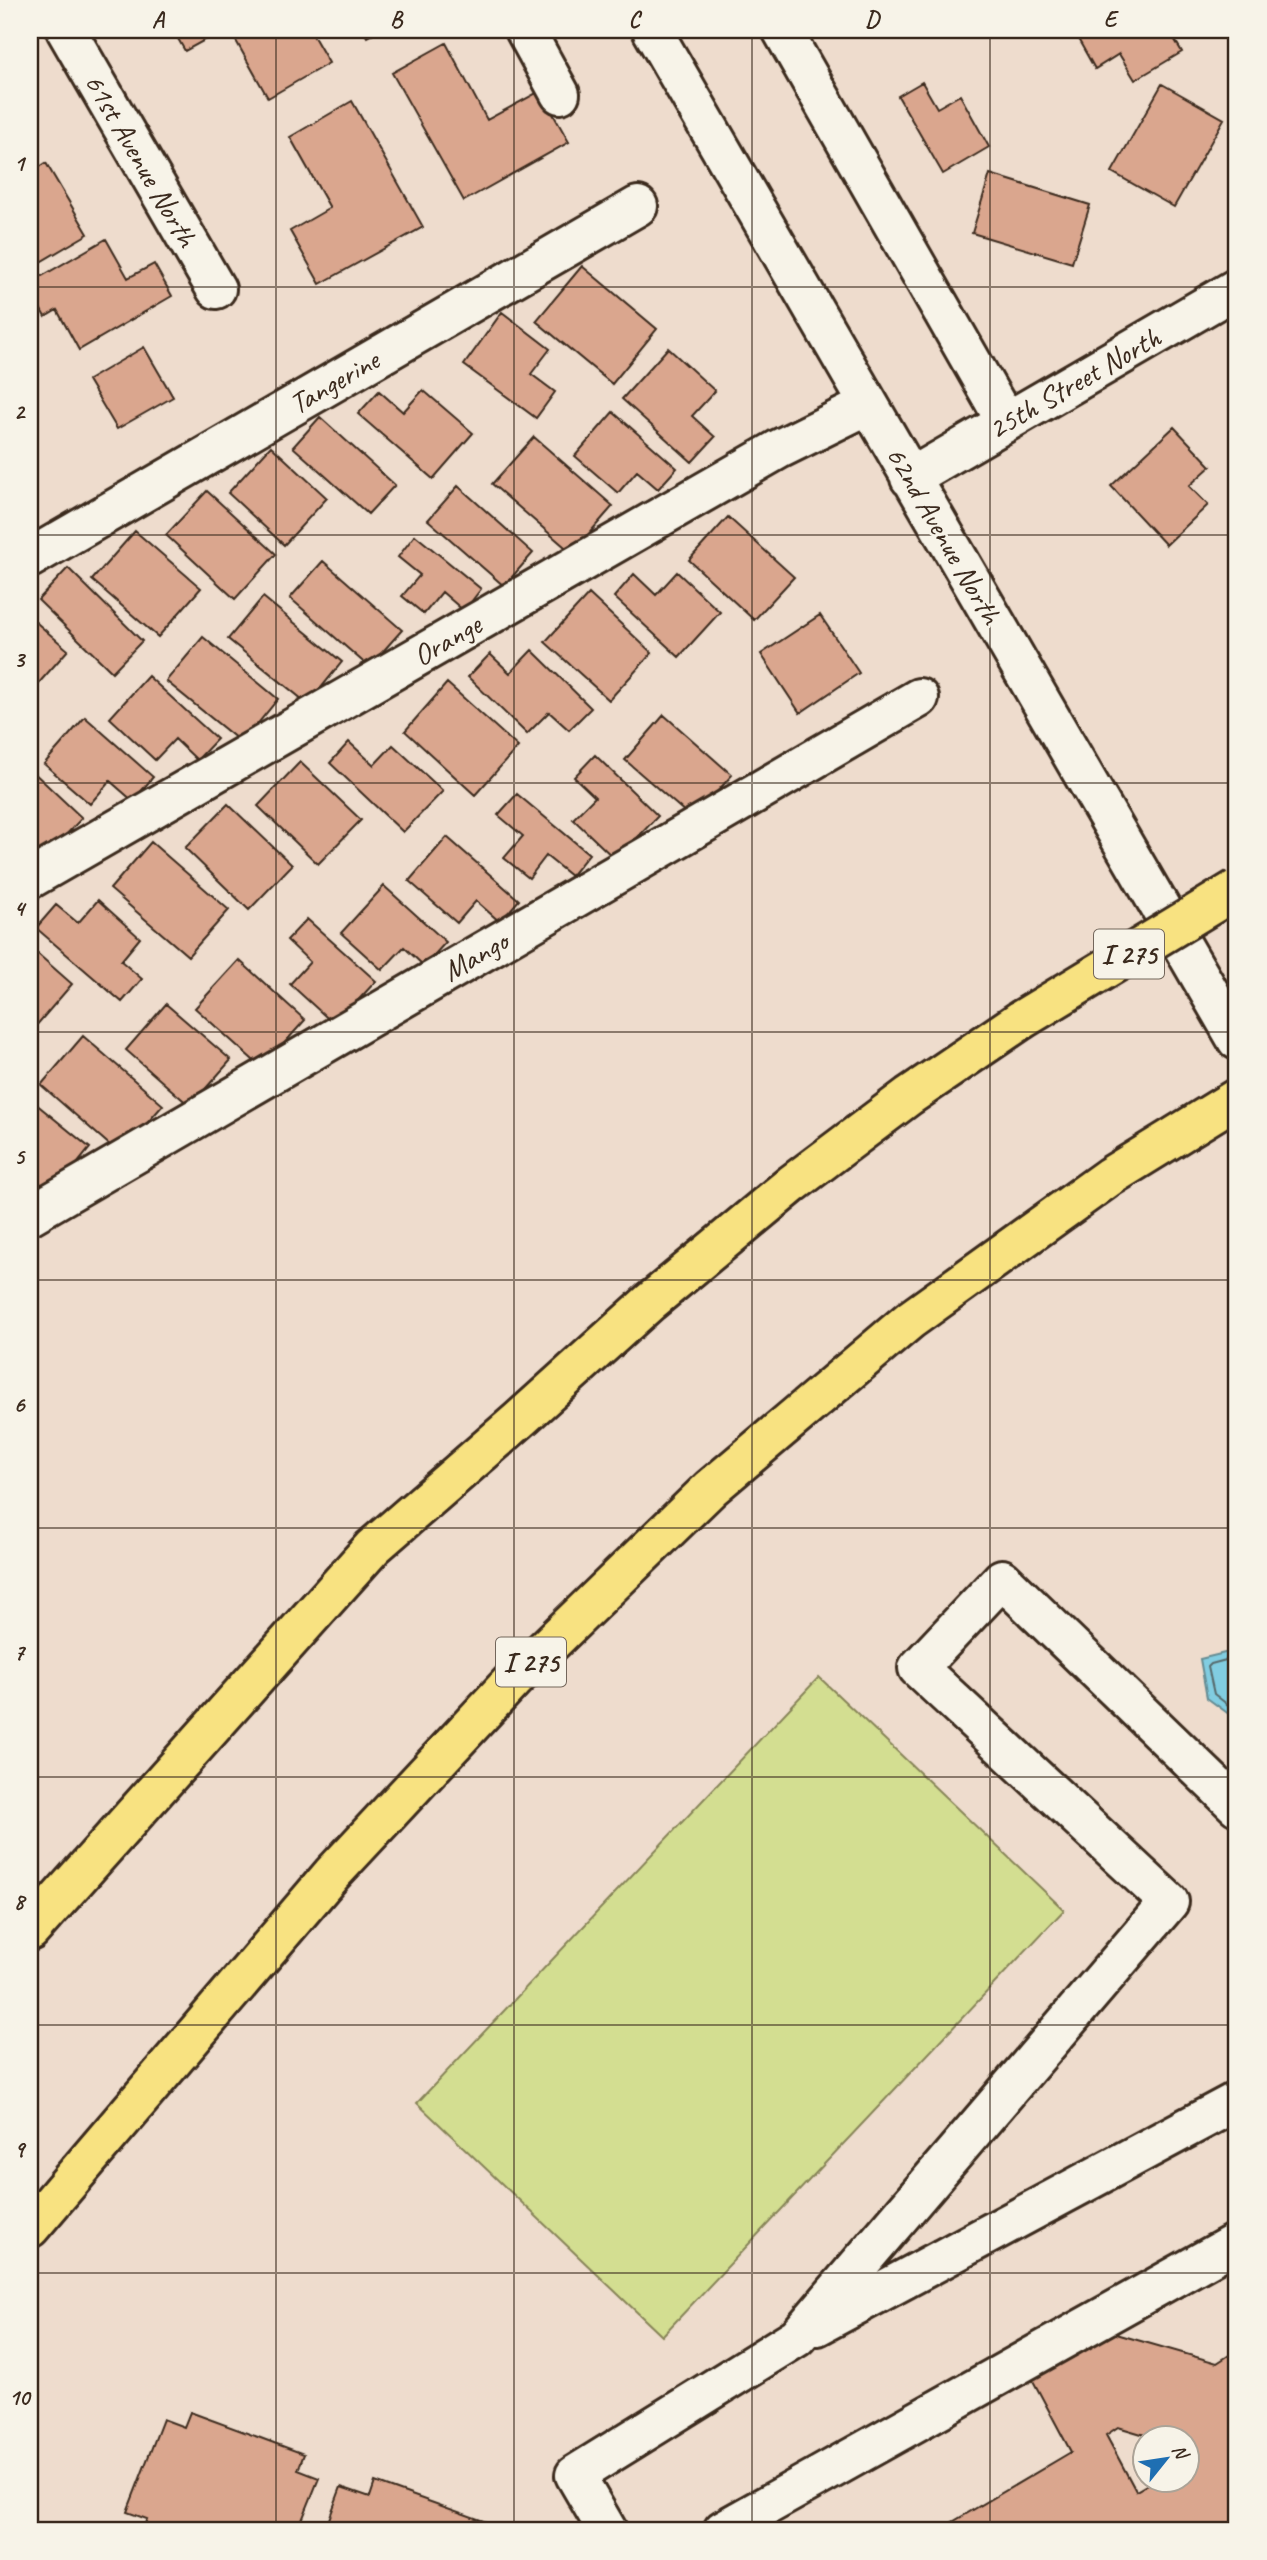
<svg xmlns="http://www.w3.org/2000/svg" width="1267" height="2560" font-family="Caveat,sans-serif">
<style>
.green{fill:#d3de91;stroke:#878458;stroke-width:2}
.water{fill:#81cde1;stroke:#658c93;stroke-width:2}
.lines{fill:none;stroke-linecap:round;stroke-linejoin:round}
.shore{stroke:#576b6c;stroke-width:2}
.building{fill:#daa68e;stroke:#3b2a1e;stroke-width:2;fill-rule:evenodd}
.minor-casing{stroke:#3b2a1e;stroke-width:44}
.highway-casing{stroke:#3b2a1e;stroke-width:44}
.minor{stroke:#f7f3e8;stroke-width:38}
.highway{stroke:#f8e281;stroke-width:38}
.highway-bridge-casing{stroke:#3b2a1e;stroke-width:44;stroke-linecap:butt}
.highway-bridge{stroke:#f8e281;stroke-width:38}
.grid{fill:none;stroke:#3b2a1e;stroke-width:2;stroke-opacity:0.55}
.labels{text-anchor:middle;dominant-baseline:central;stroke-width:5;stroke-linejoin:round;paint-order:stroke}
.shield{fill:#f7f3e8;stroke:#73665b;stroke-width:2}
.shield-label{font-size:28px;font-weight:bold;fill:#3b2a1e}
.street-label{font-size:30px;fill:#3b2a1e;stroke:#f7f3e8}
.neatline{fill:none;stroke:#3b2a1e;stroke-width:2.5}
.grid-label{font-size:23px;text-anchor:middle;font-weight:bold;fill:#3b2a1e}
</style>
<rect width="100%" height="100%" fill="#eedccd"/>
<filter id="ink" filterUnits="userSpaceOnUse"><feTurbulence type="fractalNoise" baseFrequency=".0143" numOctaves="2"/><feDisplacementMap in="SourceGraphic" scale="14" xChannelSelector="R" yChannelSelector="G"/><feConvolveMatrix kernelMatrix="1 2 1 2 8 2 1 2 1" color-interpolation-filters="sRGB"/></filter>
<g filter="url(#ink)">
<path class="green" d="M 819,1677 L 1064,1910 L 662,2336 L 417,2103 Z"/>
<path class="water" d="M 1237,1650 L 1237,1720 L 1207,1698 L 1200,1659 Z"/>
<g class="lines">
<path class="shore" d="M 1237,1657 L 1211,1664 L 1208,1667 L 1214,1694 L 1237,1712"/>
</g>
<path class="building" d="M 173,30 L 223,30 L 185,51 Z
M 230,30 L 310,30 L 329,63 L 268,98 Z
M 363,30 L 380,30 L 367,37 Z
M 1073,30 L 1169,30 L 1182,52 L 1135,80 L 1119,54 L 1095,69 Z
M 446,43 L 487,120 L 540,91 L 569,142 L 464,201 L 392,73 Z
M 922,82 L 937,108 L 960,95 L 989,147 L 943,174 L 898,96 Z
M 1162,84 L 1224,119 L 1174,207 L 1112,172 Z
M 352,101 L 423,227 L 320,284 L 290,231 L 330,208 L 290,137 Z
M 46,163 L 88,234 L 30,268 L 30,173 Z
M 990,174 L 1090,205 L 1072,263 L 972,233 Z
M 106,239 L 128,278 L 154,264 L 172,296 L 79,350 L 57,310 L 45,317 L 30,290 L 30,283 Z
M 582,266 L 657,329 L 612,384 L 536,321 Z
M 502,312 L 550,349 L 531,374 L 555,392 L 536,418 L 464,365 Z
M 144,347 L 173,397 L 117,429 L 88,380 Z
M 668,348 L 715,391 L 692,416 L 715,437 L 692,462 L 622,399 Z
M 423,390 L 473,433 L 433,479 L 358,414 L 379,391 L 403,412 Z
M 613,412 L 677,468 L 658,489 L 637,471 L 618,493 L 575,456 Z
M 320,417 L 395,485 L 368,514 L 293,447 Z
M 1174,427 L 1211,466 L 1189,486 L 1208,505 L 1166,545 L 1111,486 Z
M 534,437 L 613,506 L 572,553 L 492,484 Z
M 271,446 L 327,498 L 284,545 L 228,493 Z
M 458,486 L 533,553 L 504,586 L 428,520 Z
M 207,491 L 276,554 L 235,599 L 166,535 Z
M 728,517 L 794,577 L 754,620 L 689,560 Z
M 135,531 L 201,588 L 158,637 L 92,580 Z
M 415,535 L 481,589 L 464,611 L 442,592 L 424,614 L 402,596 L 420,575 L 398,557 Z
M 323,561 L 402,630 L 369,667 L 290,598 Z
M 68,568 L 142,641 L 112,672 L 38,600 Z
M 677,572 L 720,612 L 679,657 L 614,597 L 634,574 L 656,595 Z
M 589,594 L 652,653 L 609,700 L 545,642 Z
M 263,597 L 342,662 L 308,704 L 228,639 Z
M 820,615 L 859,673 L 800,713 L 761,654 Z
M 30,617 L 68,650 L 30,693 Z
M 203,637 L 278,699 L 242,743 L 166,681 Z
M 532,650 L 591,708 L 569,730 L 549,712 L 527,734 L 468,677 L 490,654 L 510,673 Z
M 148,676 L 217,739 L 197,760 L 175,739 L 155,760 L 110,718 Z
M 447,683 L 518,747 L 475,795 L 405,731 Z
M 664,715 L 732,775 L 693,819 L 625,760 Z
M 85,717 L 153,777 L 133,801 L 110,781 L 90,804 L 44,764 Z
M 349,742 L 374,765 L 393,745 L 443,791 L 403,832 L 330,763 Z
M 595,755 L 658,816 L 616,860 L 573,819 L 595,797 L 574,777 Z
M 300,762 L 361,820 L 318,864 L 258,806 Z
M 30,769 L 82,818 L 41,861 L 30,850 Z
M 517,794 L 589,854 L 571,876 L 546,856 L 529,878 L 504,858 L 523,836 L 498,815 Z
M 228,804 L 292,865 L 249,910 L 185,848 Z
M 447,837 L 519,900 L 500,922 L 476,901 L 457,923 L 409,881 Z
M 151,842 L 229,910 L 188,956 L 110,889 Z
M 384,886 L 446,942 L 424,966 L 404,947 L 382,970 L 341,933 Z
M 98,900 L 140,938 L 121,961 L 142,979 L 122,1002 L 36,928 L 56,905 L 78,923 Z
M 307,919 L 376,981 L 335,1025 L 290,984 L 310,962 L 287,940 Z
M 30,947 L 72,984 L 35,1027 L 30,1022 Z
M 239,960 L 305,1020 L 262,1068 L 195,1008 Z
M 166,1004 L 231,1060 L 190,1106 L 126,1050 Z
M 83,1036 L 163,1105 L 120,1154 L 41,1085 Z
M 30,1099 L 90,1148 L 53,1194 L 30,1175 Z
M 1113,2333 L 1217,2363 L 1237,2350 L 1237,2530 L 939,2530 L 1071,2452 L 1031,2377 ZM 1118,2427 L 1155,2438 L 1186,2438 L 1186,2480 L 1155,2480 L 1136,2491 L 1106,2435 Z
M 190,2412 L 304,2454 L 298,2470 L 319,2478 L 298,2530 L 142,2530 L 147,2519 L 127,2512 L 163,2419 L 184,2427 Z
M 375,2482 L 495,2525 L 493,2530 L 325,2530 L 341,2487 L 370,2497 Z"/>
<g class="lines">
<g class="minor-casing">
<path id="minor" d="M 66,30 L 216,289
M 525,30 L 560,94
M 652,30 L 1237,1040
M 782,30 L 1006,422
M 910,478 L 1237,288
M 30,558 L 638,206
M 30,879 L 779,449 L 868,405
M 30,1215 L 919,698
M 817,2326 L 1237,2101
M 607,2530 L 575,2475 L 797,2337 L 1169,1902 L 918,1668 L 1002,1579 L 1237,1806
M 723,2530 L 1237,2242"/>
</g>
<g class="highway-casing">
<path id="highway" d="M 30,1931 L 373,1547 L 518,1421 L 650,1302 L 792,1184 L 909,1096 L 1021,1020
M 30,2228 L 332,1874 L 514,1679 L 711,1488 L 910,1320 L 1109,1177 L 1237,1098"/>
</g>
<use href="#minor" class="minor"/>
<use href="#highway" class="highway"/>
<g class="highway-bridge-casing">
<path id="highway-bridge" d="M 1021,1020 L 1237,889"/>
</g>
<use href="#highway-bridge" class="highway-bridge"/>
</g>
</g>
<path class="grid" d="M 276,30 L 276,2530M 514,30 L 514,2530M 752,30 L 752,2530M 990,30 L 990,2530M 30,287 L 1237,287M 30,535 L 1237,535M 30,783 L 1237,783M 30,1032 L 1237,1032M 30,1280 L 1237,1280M 30,1528 L 1237,1528M 30,1777 L 1237,1777M 30,2025 L 1237,2025M 30,2273 L 1237,2273"/>
<g class="labels">
<g class="shield">
<rect x="1094" y="929.5" width="70" height="49" rx="5"/>
<rect x="496" y="1637.5" width="70" height="49" rx="5"/>
</g>
<g class="shield-label">
<text x="1129" y="954">I 275</text>
<text x="531" y="1662">I 275</text>
</g>
<g class="street-label">
<text transform="translate(141 160) rotate(60)">61st Avenue North</text>
<text transform="translate(334 382) rotate(-30)">Tangerine</text>
<text transform="translate(1074 383) rotate(-30)">25th Street North</text>
<text transform="translate(944 535) rotate(60)">62nd Avenue North</text>
<text transform="translate(447 640) rotate(-30)">Orange</text>
<text transform="translate(475 956) rotate(-30)">Mango</text>
</g>
</g>
<rect width="1267" height="2560" fill="none" stroke="#f7f3e8" stroke-width="77"/>
<g transform="translate(1166 2459) rotate(60)"><circle r="33" fill="#f7f3e8" stroke="#aca397" stroke-width="2"/>
<path d="M0-5L12 26L0 18L-12 26Z" fill="#1f6fb2"/>
<text y="-10" font-size="19" font-weight="bold" text-anchor="middle" fill="#3b2a1e">N</text>
</g>
<rect x="38" y="38" width="1190" height="2484" class="neatline"/>
<g class="grid-label">
<text x="158" y="27">A</text>
<text x="396" y="27">B</text>
<text x="634" y="27">C</text>
<text x="872" y="27">D</text>
<text x="1110" y="27">E</text>
<text x="19" y="171">1</text>
<text x="19" y="419">2</text>
<text x="19" y="667">3</text>
<text x="19" y="916">4</text>
<text x="19" y="1164">5</text>
<text x="19" y="1412">6</text>
<text x="19" y="1660">7</text>
<text x="19" y="1909">8</text>
<text x="19" y="2157">9</text>
<text x="19" y="2405">10</text>
</g>
</svg>
